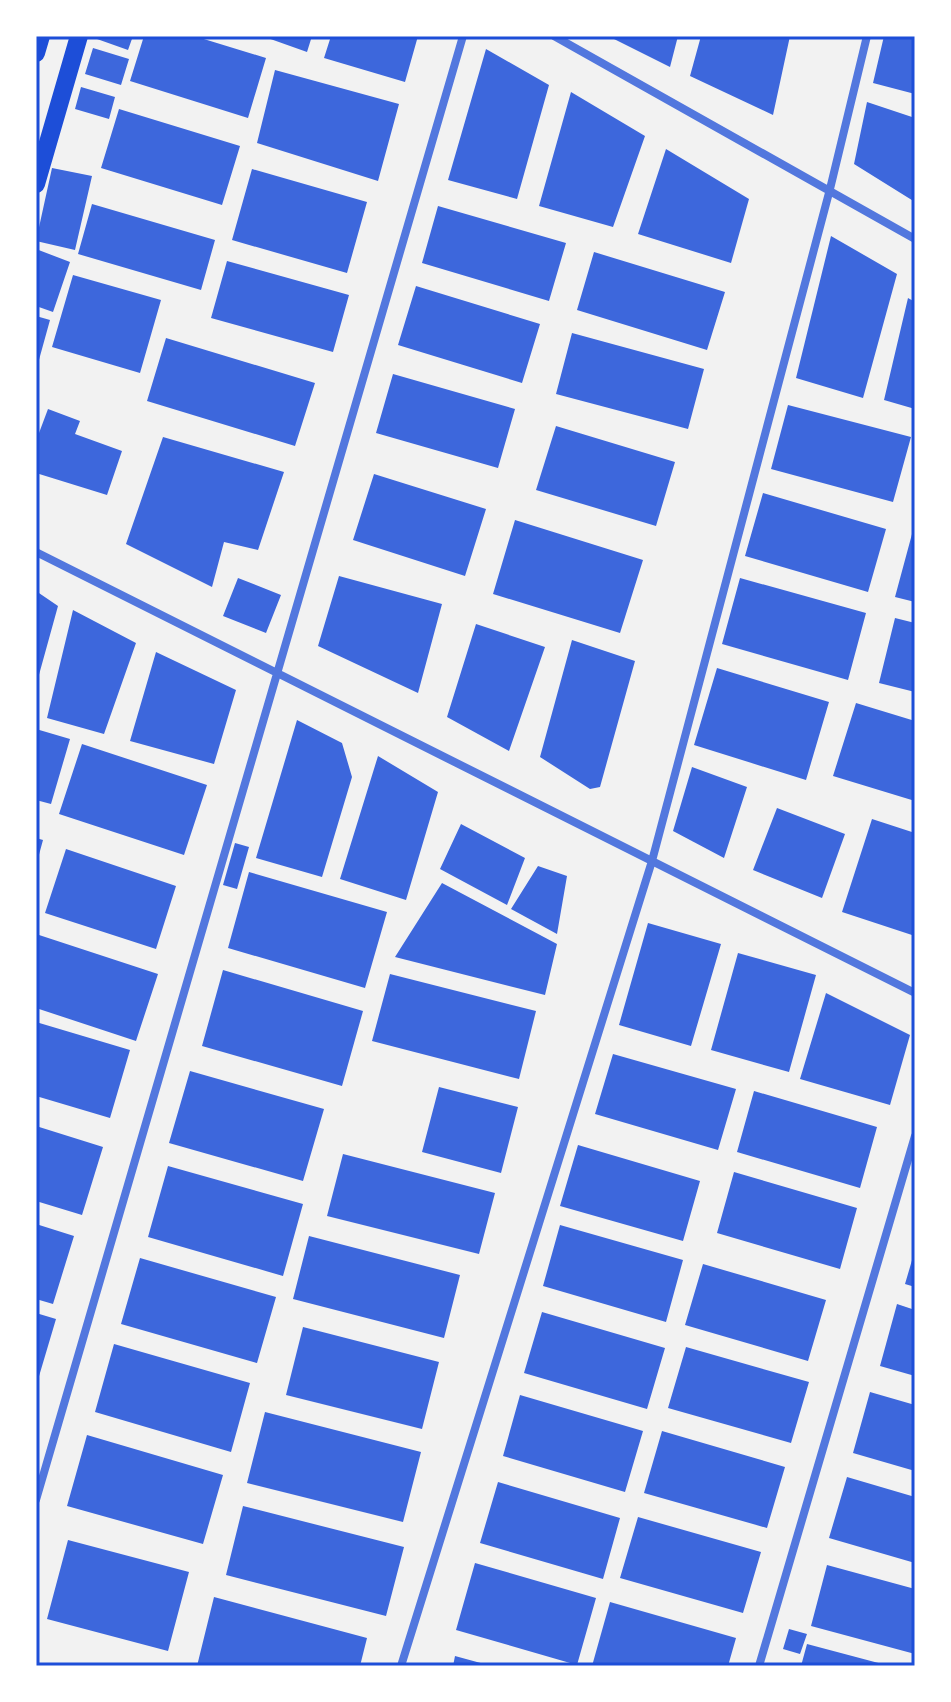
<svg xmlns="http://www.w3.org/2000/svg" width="951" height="1702" font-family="Figtree,sans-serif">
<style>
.building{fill:#3d67dc}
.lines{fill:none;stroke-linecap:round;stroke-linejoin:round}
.minor{stroke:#5277de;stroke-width:8}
.primary{stroke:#1d4ed8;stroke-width:18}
.neatline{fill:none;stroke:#1d4ed8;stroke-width:3}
</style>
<rect width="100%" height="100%" fill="#f2f2f2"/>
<path class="building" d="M 98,36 L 133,36 L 128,50 L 97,39 Z
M 144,36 L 194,36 L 266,58 L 248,118 L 130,81 Z
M 262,36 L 312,36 L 307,52 Z
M 331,36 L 418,36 L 405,82 L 324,58 Z
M 608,36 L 678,36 L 670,67 Z
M 701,36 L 790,36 L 773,115 L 690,76 Z
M 884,36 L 915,36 L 915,94 L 873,83 Z
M 93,48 L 129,59 L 121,85 L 85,74 Z
M 486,49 L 549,85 L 517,199 L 448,180 Z
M 275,70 L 399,104 L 378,181 L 257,143 Z
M 81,87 L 115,97 L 109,119 L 75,109 Z
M 571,92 L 645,136 L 613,227 L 539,206 Z
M 867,102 L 915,118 L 915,202 L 854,164 Z
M 119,109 L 240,146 L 222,205 L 101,168 Z
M 666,149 L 749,199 L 731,263 L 638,234 Z
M 52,168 L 92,176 L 75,250 L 36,241 Z
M 252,169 L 367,202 L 347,273 L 232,240 Z
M 92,204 L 215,240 L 201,290 L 78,254 Z
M 438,206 L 566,243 L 549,301 L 422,263 Z
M 831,236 L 897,274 L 863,398 L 796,378 Z
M 36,249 L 70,262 L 53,312 L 36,306 Z
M 594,252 L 725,292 L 707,350 L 577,310 Z
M 227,261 L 349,295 L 333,352 L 211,318 Z
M 73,275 L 161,300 L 140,373 L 52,347 Z
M 416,286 L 540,324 L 522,383 L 398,345 Z
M 908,298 L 915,302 L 915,409 L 884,400 Z
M 36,316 L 50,320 L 37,367 L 36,367 Z
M 572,333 L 704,369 L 688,429 L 556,394 Z
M 166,338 L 315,383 L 295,446 L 147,401 Z
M 393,374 L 515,409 L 498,468 L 376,433 Z
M 788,405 L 911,437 L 893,502 L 771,469 Z
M 48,409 L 80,421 L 75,434 L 122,451 L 107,495 L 36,473 L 36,441 Z
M 556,426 L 675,462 L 656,526 L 536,490 Z
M 163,437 L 284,472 L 258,550 L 224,542 L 212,587 L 126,544 Z
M 374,474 L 486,509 L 465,576 L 353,540 Z
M 763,493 L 886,529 L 868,592 L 745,556 Z
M 515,520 L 643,560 L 620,633 L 493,594 Z
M 912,534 L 915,535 L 915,602 L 895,597 Z
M 339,576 L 442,604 L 418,693 L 318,646 Z
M 238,578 L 281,595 L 266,633 L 223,616 Z
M 740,578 L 866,613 L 848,680 L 722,644 Z
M 36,591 L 58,606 L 37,682 L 36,682 Z
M 73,610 L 136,643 L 104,734 L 47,718 Z
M 895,618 L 915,623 L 915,692 L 879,683 Z
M 476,624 L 545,647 L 509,751 L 447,717 Z
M 572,640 L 635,661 L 600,787 L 590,789 L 540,757 Z
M 156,652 L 236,690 L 214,764 L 130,741 Z
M 717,668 L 829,702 L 806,780 L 694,745 Z
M 856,703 L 915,721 L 915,801 L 833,776 Z
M 297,720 L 342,743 L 352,777 L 322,877 L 256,858 Z
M 36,729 L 70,739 L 51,804 L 36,800 Z
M 82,744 L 207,785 L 184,855 L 59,814 Z
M 378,756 L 438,792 L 406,900 L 340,879 Z
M 692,767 L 747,787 L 724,858 L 673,831 Z
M 777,808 L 845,834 L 822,898 L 753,870 Z
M 872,819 L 915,833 L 915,936 L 842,912 Z
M 461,824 L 525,858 L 507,905 L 440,869 Z
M 36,838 L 43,840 L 37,862 L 36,861 Z
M 235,843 L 249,847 L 237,889 L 223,885 Z
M 66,849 L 176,886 L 156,949 L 45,913 Z
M 538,866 L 567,876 L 557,934 L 511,909 Z
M 249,872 L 387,912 L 365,988 L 228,948 Z
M 442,883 L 557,944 L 545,995 L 395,957 Z
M 648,923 L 721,944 L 691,1046 L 619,1025 Z
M 36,934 L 158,974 L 136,1041 L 36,1008 Z
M 738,953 L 816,975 L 789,1072 L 711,1050 Z
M 223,970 L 363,1011 L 342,1086 L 202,1046 Z
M 390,974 L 536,1011 L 519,1079 L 372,1041 Z
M 826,993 L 910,1035 L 890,1105 L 800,1079 Z
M 36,1022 L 130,1050 L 110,1118 L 36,1096 Z
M 613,1054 L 736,1089 L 718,1150 L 595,1114 Z
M 190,1071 L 324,1109 L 303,1181 L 169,1143 Z
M 439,1087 L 518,1107 L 501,1173 L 422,1152 Z
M 754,1091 L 877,1127 L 860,1188 L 737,1152 Z
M 36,1126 L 103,1147 L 82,1215 L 36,1201 Z
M 578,1145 L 700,1181 L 683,1241 L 560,1206 Z
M 343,1154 L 495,1193 L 479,1254 L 327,1216 Z
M 168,1166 L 303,1204 L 283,1276 L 148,1237 Z
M 734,1172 L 857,1208 L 840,1269 L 717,1233 Z
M 36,1224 L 74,1236 L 53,1304 L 36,1299 Z
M 560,1225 L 683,1260 L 666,1322 L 543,1286 Z
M 309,1236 L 460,1275 L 444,1338 L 293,1299 Z
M 915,1250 L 915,1287 L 905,1284 Z
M 140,1258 L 276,1297 L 257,1363 L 121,1324 Z
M 703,1264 L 826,1300 L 808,1361 L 685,1325 Z
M 897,1304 L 915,1310 L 915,1376 L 880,1366 Z
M 542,1312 L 665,1348 L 647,1409 L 524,1373 Z
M 36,1313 L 56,1319 L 37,1383 L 36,1383 Z
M 303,1327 L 439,1362 L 422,1429 L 286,1395 Z
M 114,1344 L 250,1383 L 231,1452 L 95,1412 Z
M 686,1347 L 809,1382 L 791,1443 L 668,1408 Z
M 870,1392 L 915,1405 L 915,1471 L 853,1453 Z
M 520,1395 L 643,1431 L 625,1492 L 503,1456 Z
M 265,1412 L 421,1452 L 403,1522 L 247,1483 Z
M 662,1431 L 785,1467 L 767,1528 L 644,1493 Z
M 87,1435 L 223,1475 L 203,1544 L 67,1506 Z
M 847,1477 L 915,1497 L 915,1563 L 829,1538 Z
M 498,1482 L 620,1518 L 603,1579 L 480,1543 Z
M 243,1506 L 404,1547 L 386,1616 L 226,1575 Z
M 638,1517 L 761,1552 L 743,1613 L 620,1578 Z
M 68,1540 L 189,1572 L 168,1651 L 47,1619 Z
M 475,1563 L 596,1598 L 577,1665 L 456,1630 Z
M 827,1565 L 915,1589 L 915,1654 L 811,1626 Z
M 214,1597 L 367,1638 L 360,1666 L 197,1666 Z
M 610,1602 L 736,1638 L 728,1666 L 592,1666 Z
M 789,1629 L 807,1634 L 800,1654 L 783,1649 Z
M 807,1644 L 886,1665 L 886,1666 L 801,1666 Z
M 455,1656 L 488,1665 L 488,1666 L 453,1666 Z"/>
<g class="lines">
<path class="minor" d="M 554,36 L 915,239
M 36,552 L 915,993
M 36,1500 L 463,36
M 401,1666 L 652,861 L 830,189 L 867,36
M 759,1666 L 915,1136"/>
<path class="primary" d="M 36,53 L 41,36
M 36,184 L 79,36"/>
</g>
<rect width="951" height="1702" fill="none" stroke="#ffffff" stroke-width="76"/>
<rect x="38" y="38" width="875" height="1626" class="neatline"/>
</svg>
